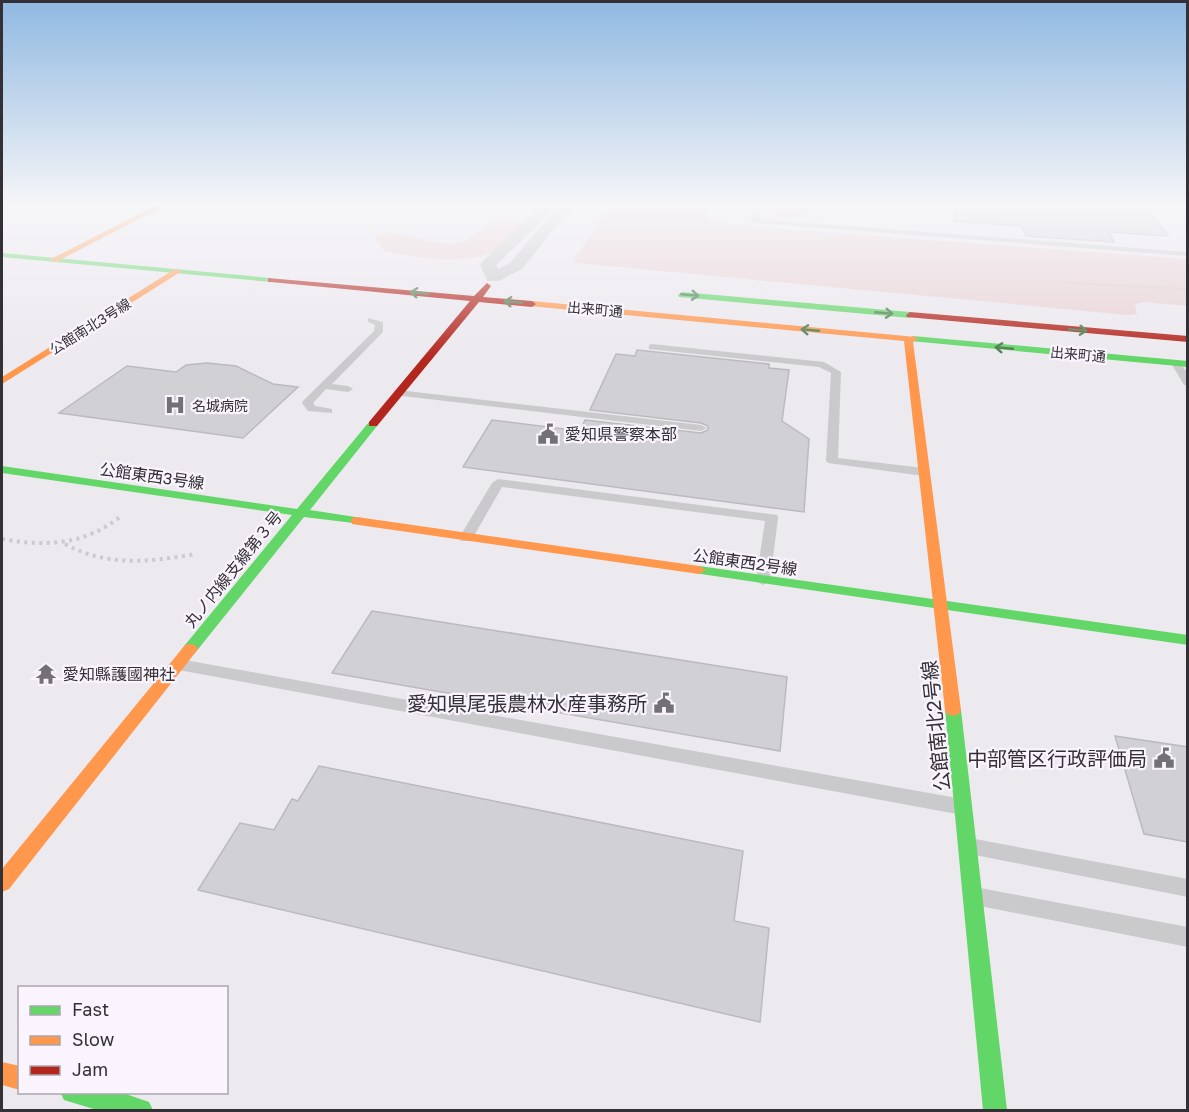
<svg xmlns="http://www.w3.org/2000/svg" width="1189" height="1112" font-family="'Golos Text','Noto Sans JP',sans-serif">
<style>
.green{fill:#e9d2d5}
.building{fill:#d1d0d5;stroke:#bcbabf;stroke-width:1.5}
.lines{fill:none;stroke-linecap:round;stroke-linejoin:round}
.path-far1{stroke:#cbcacd;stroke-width:2;stroke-dasharray:1.5 2;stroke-linecap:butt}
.path{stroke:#cbcacd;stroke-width:4;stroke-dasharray:3 4.5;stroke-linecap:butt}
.lane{fill:#cac9cb;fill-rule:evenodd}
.street{fill:#cac9cb;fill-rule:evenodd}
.fast{fill:#63d668;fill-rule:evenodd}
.slow{fill:#ff974d;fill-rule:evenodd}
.jam{fill:#b3261e;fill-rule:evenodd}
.oneway{stroke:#497b4c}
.labels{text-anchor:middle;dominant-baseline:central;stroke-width:4.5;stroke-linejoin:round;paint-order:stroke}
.far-street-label{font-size:14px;fill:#333135;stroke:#faf4fe}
.far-poi-label{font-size:14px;fill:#333135;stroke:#faf4fe;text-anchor:start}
.poi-label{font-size:16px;fill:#333135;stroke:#faf4fe;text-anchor:start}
.street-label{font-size:16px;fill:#333135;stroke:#faf4fe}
.near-poi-label{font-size:20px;fill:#333135;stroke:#faf4fe;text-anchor:end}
.near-street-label{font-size:20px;fill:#333135;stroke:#faf4fe}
</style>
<rect width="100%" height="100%" fill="#ece9ef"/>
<path class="green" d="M 613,203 L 710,203 L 703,216 L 713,222 L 780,229 L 1187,259 L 1187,306 L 1145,302 L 1135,304 L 1137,314 L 1128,315 L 577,263 L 574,259 Z
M 782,205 L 807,208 L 805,219 L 774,217 L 778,206 Z
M 507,220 L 523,222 C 515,231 504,248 493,252 C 465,265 414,258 384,251 L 375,239 L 377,235 C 396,227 431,247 456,243 C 471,241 477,231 488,224 C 493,221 501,221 507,220 Z"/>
<path class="building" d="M 955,203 L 1143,203 L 1168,236 L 1108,232 L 1114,242 L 1026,236 L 1022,226 L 954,221 Z
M 637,350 L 769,364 L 769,368 L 789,370 L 782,421 L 809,439 L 804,512 L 463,467 L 492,420 L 580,431 L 585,420 L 701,433 L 708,430 L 708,426 L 701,423 L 590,410 L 616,354 L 635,356 Z
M 207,363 L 236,366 L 273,384 L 298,387 L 243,438 L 59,413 L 127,366 L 176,372 L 186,365 Z
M 372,611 L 787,677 L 780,751 L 332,673 Z
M 1115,736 L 1188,747 L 1188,842 L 1144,834 Z
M 319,766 L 743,851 L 734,921 L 769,928 L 760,1022 L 198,890 L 240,823 L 274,830 L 292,799 L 298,801 Z"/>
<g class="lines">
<path class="path-far1" d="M 1068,283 L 1188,289"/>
<path class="path" d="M 2,539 C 46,547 85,545 121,516
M 65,544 C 107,567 150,562 196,554"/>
<path class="lane" d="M 755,203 L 762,203 L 759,219 L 1188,252 L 1188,256 L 755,223 L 751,221 Z
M 368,318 L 383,322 L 383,332 L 332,384 L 348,386 L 353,389 L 348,392 L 326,389 L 313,403 L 315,406 L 332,409 L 332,413 L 308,411 L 302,403 L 303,401 L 374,331 L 375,325 L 368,322 Z
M 652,344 L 824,362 L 841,372 L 838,458 L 924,468 L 930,472 L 924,476 L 828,463 L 826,461 L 831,373 L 819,367 L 649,349 L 649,345 Z
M 1176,360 L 1179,361 L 1188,374 L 1188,386 L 1184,385 L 1171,363 Z
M 398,390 L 701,425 L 707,428 L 701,431 L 394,395 L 394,391 Z
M 498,479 L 777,515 L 778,518 L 770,581 L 763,585 L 756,581 L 765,521 L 502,487 L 471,541 L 461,541 L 459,538 L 492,483 Z
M 179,659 L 957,798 L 963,801 L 966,806 L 963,811 L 957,814 L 173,669 L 171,665 L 173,661 Z
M 975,839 L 1188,879 L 1188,897 L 975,855 L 968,853 L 965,847 L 968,841 Z
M 980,888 L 1188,927 L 1188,947 L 980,906 L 973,903 L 970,897 L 973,891 Z"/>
<path class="street" d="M 539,203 L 553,203 L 544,219 L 496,265 L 498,269 L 510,263 L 561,203 L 575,203 L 522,269 L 499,281 L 487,281 L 480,264 L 533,214 Z"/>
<path class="fast" d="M 2,253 L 271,278 L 275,280 L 271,282 L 2,257 Z
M 682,292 L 910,312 L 914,315 L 910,318 L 679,297 L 678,295 Z
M 913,336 L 1188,361 L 1188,367 L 910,341 L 908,339 Z
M 373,421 L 377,422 L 377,426 L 310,510 L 362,518 L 363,521 L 362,524 L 304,517 L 195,653 L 185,653 L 182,649 L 185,645 L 292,515 L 2,473 L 2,466 L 297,509 L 369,422 Z
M 699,566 L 1188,635 L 1188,645 L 694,573 L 692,570 L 694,567 Z
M 953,704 L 959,706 L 961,710 L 1007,1110 L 983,1110 L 945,710 L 947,706 Z
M 60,1092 L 120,1092 L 149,1102 L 153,1110 L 97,1110 L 64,1100 Z"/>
<path class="slow" d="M 161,203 L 170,203 L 56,262 L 49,260 Z
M 175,269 L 182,271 L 2,384 L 2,377 Z
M 532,301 L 916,337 L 918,339 L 913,342 L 961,710 L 959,714 L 953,716 L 947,714 L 945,710 L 904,341 L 529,306 L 528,304 Z
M 357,517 L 699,566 L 706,570 L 699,574 L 352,524 L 351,521 L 352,518 Z
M 190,644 L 195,645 L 198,649 L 195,653 L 9,889 L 2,892 L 2,869 L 185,645 Z
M 2,1062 L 20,1066 L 20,1090 L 2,1085 Z"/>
<path class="jam" d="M 268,278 L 474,296 L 487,283 L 491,286 L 483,297 L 532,301 L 536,304 L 532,307 L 479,302 L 377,426 L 369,426 L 369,422 L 470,301 L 271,282 L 268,282 Z
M 910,312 L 1188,336 L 1188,342 L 907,317 L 906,315 Z"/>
</g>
<defs><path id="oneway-shaft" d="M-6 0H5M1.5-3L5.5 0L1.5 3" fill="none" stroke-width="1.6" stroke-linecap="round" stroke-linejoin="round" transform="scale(1.5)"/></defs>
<g class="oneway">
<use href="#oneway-shaft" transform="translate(419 293) rotate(-175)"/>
<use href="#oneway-shaft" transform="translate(690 295) rotate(5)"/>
<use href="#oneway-shaft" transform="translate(513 302) rotate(-175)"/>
<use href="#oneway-shaft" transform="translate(884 313) rotate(5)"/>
<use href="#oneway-shaft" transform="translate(810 330) rotate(-175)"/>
<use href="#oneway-shaft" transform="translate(1078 330) rotate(5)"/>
<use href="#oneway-shaft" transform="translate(1004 348) rotate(-175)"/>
</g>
<linearGradient id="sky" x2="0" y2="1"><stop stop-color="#8fb9e1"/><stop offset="0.57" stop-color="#f6f5f8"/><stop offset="1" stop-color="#f6f5f8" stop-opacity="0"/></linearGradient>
<rect width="1189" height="359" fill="url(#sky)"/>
<defs>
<g id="hospital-bare" transform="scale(1.62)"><path d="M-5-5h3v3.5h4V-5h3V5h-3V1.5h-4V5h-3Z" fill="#747176" stroke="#faf4fe" stroke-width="2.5" paint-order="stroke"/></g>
<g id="civic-bare" transform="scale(1.62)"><path d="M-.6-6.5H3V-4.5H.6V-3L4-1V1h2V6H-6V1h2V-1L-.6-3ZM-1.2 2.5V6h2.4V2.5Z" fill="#747176" stroke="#faf4fe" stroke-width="2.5" paint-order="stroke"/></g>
<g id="temple-bare" transform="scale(1.62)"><path d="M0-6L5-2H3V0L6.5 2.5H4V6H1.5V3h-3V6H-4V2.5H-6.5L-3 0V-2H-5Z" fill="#747176" stroke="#faf4fe" stroke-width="2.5" paint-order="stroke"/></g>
</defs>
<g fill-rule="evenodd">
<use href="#hospital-bare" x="175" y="405"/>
<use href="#civic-bare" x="548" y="434"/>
<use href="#temple-bare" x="46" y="674"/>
<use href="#civic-bare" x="664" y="703"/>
<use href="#civic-bare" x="1164" y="758"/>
</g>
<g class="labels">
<g class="far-street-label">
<text transform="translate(595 309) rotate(5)">出来町通</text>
<text transform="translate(90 326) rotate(-32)">公館南北3号線</text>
<text transform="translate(1078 354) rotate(5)">出来町通</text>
</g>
<g class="far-poi-label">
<text x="192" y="405">名城病院</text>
</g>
<g class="poi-label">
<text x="565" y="434">愛知県警察本部</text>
<text x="63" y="674">愛知縣護國神社</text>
</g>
<g class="street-label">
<text transform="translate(152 476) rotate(8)">公館東西3号線</text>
<text transform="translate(745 562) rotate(8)">公館東西2号線</text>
<text transform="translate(233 569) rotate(-51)">丸ノ内線支線第３号</text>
</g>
<g class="near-poi-label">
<text x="647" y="703">愛知県尾張農林水産事務所</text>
<text x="1147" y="758">中部管区行政評価局</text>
</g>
<g class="near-street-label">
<text transform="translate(935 726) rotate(-96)">公館南北2号線</text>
</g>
</g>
<rect width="1189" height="1112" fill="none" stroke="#333135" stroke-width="6"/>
<rect x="18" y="986" width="210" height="108" fill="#faf4fe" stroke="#aaa6ae" stroke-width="1.5"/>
<rect x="30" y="1006" width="30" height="9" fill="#63d668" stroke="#aaa6ae" stroke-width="1.5"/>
<text x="72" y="1016" font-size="18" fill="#333135">Fast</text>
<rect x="30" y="1036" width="30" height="9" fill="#ff974d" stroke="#aaa6ae" stroke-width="1.5"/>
<text x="72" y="1046" font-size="18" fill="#333135">Slow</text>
<rect x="30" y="1066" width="30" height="9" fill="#b3261e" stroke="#aaa6ae" stroke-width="1.5"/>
<text x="72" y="1076" font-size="18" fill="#333135">Jam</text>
</svg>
